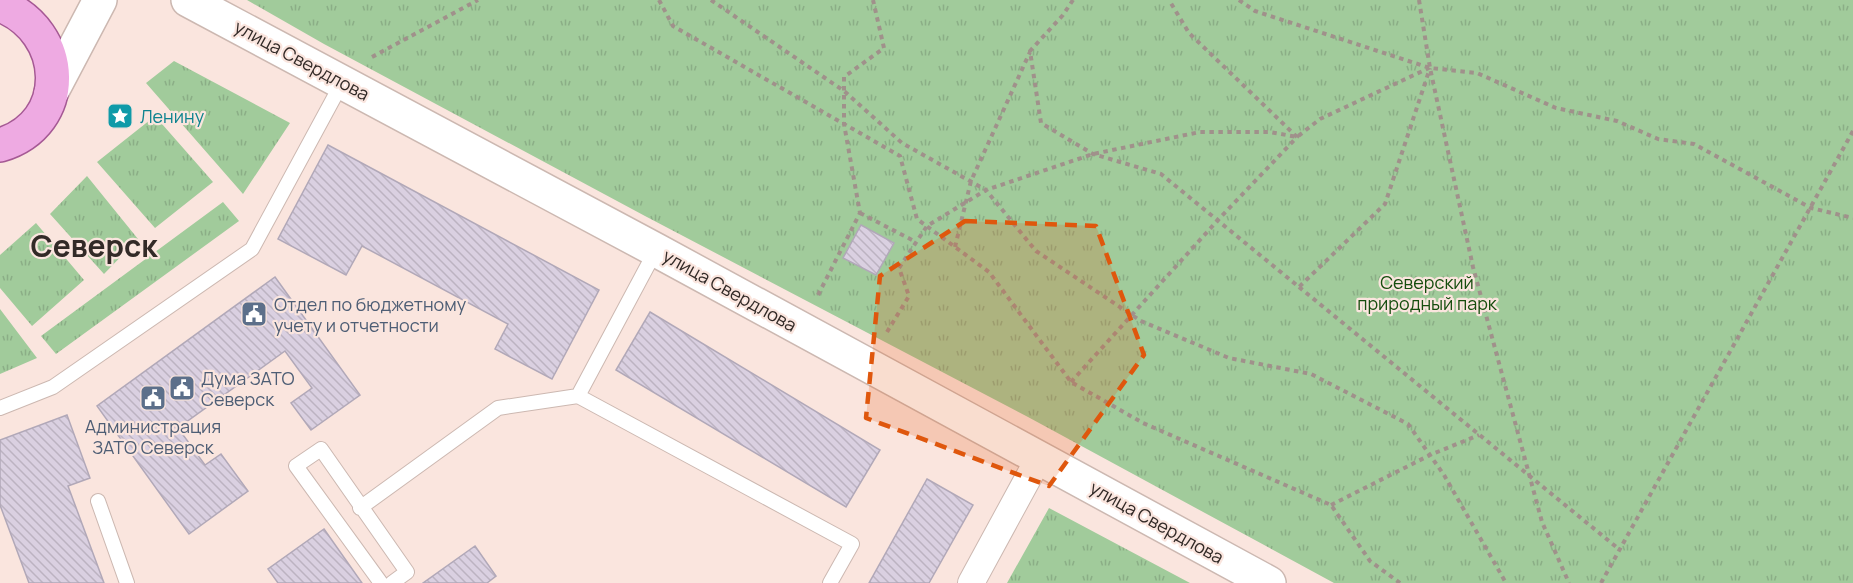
<svg xmlns="http://www.w3.org/2000/svg" width="1853" height="583" font-family="Manrope,sans-serif">
<style>
.grass{fill:url(#grass-tufts)}
.building{fill:url(#building-back-hatch);stroke:#b1a8b8;stroke-width:1.5}
.lines{fill:none;stroke-linecap:round;stroke-linejoin:round}
.lane-casing{stroke:#ccb8b1;stroke-width:16}
.street-casing{stroke:#ccb8b1;stroke-width:28}
.secondary-casing{stroke:#ccb8b1;stroke-width:36}
.primary-casing{stroke:#a55994;stroke-width:36}
.path{stroke:#a0918b;stroke-width:4;stroke-dasharray:4.5 4.5;stroke-linecap:butt}
.lane{stroke:#fff;stroke-width:14}
.street{stroke:#fff;stroke-width:26}
.secondary{stroke:#fff;stroke-width:33}
.primary{stroke:#eeaae2;stroke-width:33}
.marked{fill:#df570d;fill-opacity:0.2;stroke:#df570d;stroke-width:4.5;stroke-dasharray:12 8;stroke-linejoin:round}
.labels{text-anchor:middle;dominant-baseline:central;stroke-width:4.5;stroke-linejoin:round;paint-order:stroke}
.street-label{font-size:18px;fill:#322a27;stroke:#fae5de}
.culture-label{font-size:18px;fill:#0d838f;stroke:#fae5de;text-anchor:start}
.park-label{font-size:18px;fill:#154d0d;stroke:#fae5de}
.service-label{font-size:18px;fill:#4e5e75;stroke:#fae5de;text-anchor:start}
.town-label{font-size:30px;font-weight:bold;fill:#322a27;stroke:#fae5de}
</style>
<defs>
<pattern id="grass-tufts" width="24" height="20" patternUnits="userSpaceOnUse" patternTransform="scale(1.5)"><rect width="24" height="20" fill="#a1cb9b"/><path d="M3 7l-1-3M5 7V3M7 7l1-3M15 17l-1-3M17 17v-4M19 17l1-3" fill="none" stroke="#8bae86"/></pattern>
<pattern id="building-back-hatch" width="6" height="6" patternUnits="userSpaceOnUse" patternTransform="scale(1.5)"><rect width="6" height="6" fill="#dad0e1"/><path d="M-1 5l2 2M0 0l6 6M5-1l2 2" fill="none" stroke="#bcb3c1"/></pattern>
</defs>
<rect width="100%" height="100%" fill="#fae5de"/>
<path class="grass" d="M 247,0 L 1853,0 L 1853,583 L 1334,583 L 1028,417 L 645,216 L 324,44 Z
M 174,61 L 290,123 L 243,194 L 146,83 Z
M 155,116 L 213,182 L 155,228 L 97,162 Z
M 87,176 L 138,239 L 104,274 L 50,214 Z
M 223,202 L 239,221 L 56,354 L 41,336 Z
M 36,223 L 84,280 L 32,326 L 0,288 L 0,255 Z
M 0,309 L 37,358 L 0,374 Z
M 1049,508 L 1190,583 L 1007,583 Z"/>
<path class="building" d="M 328,145 L 599,290 L 552,379 L 495,349 L 508,324 L 362,246 L 346,275 L 278,239 Z
M 861,225 L 894,243 L 876,275 L 843,258 Z
M 275,277 L 360,395 L 311,430 L 291,403 L 312,388 L 285,351 L 178,428 L 205,465 L 221,454 L 248,491 L 189,534 L 97,406 Z
M 650,312 L 880,450 L 846,507 L 616,370 Z
M 67,415 L 90,478 L 68,486 L 104,583 L 29,583 L 0,505 L 0,440 Z
M 927,479 L 973,505 L 929,583 L 869,583 Z
M 324,529 L 362,583 L 278,583 L 268,569 Z
M 475,546 L 496,576 L 487,583 L 423,583 Z"/>
<g class="lines">
<g class="lane-casing">
<path id="lane" d="M 578,396 L 852,544 L 830,583
M 0,408 L 53,387 L 252,249 L 343,81
M 98,501 L 127,583
M 360,508 L 498,408 L 578,396 L 656,250
M 381,583 L 296,466 L 321,449 L 407,572 L 392,583"/>
</g>
<g class="street-casing">
<path id="street" d="M 971,583 L 1039,458"/>
</g>
<g class="secondary-casing">
<path id="secondary" d="M 188,0 L 656,250 L 1269,583
M 51,93 L 100,0"/>
</g>
<g class="primary-casing">
<path id="primary" d="M 0,5 C 68,31 72,124 0,145"/>
</g>
<path class="path" d="M 659,0 L 673,26 L 900,156 L 917,219 L 989,272 L 1071,382 L 1143,423 L 1331,505 L 1370,561 L 1400,583
M 711,0 L 844,91 L 902,143 L 986,190 L 1036,251 L 1141,321 L 1229,358 L 1311,374 L 1408,424 L 1444,475 L 1506,583
M 1073,0 L 1063,15 L 1030,51 L 1041,123 L 1093,154 L 1161,174 L 1299,287 L 1385,204 L 1430,68
M 1239,0 L 1255,11 L 1430,68 L 1477,73 L 1556,108 L 1617,121 L 1658,139 L 1694,144 L 1811,208 L 1853,218
M 1419,0 L 1430,68 L 1473,267 L 1542,522 L 1569,583
M 372,57 L 478,0
M 860,213 L 916,242
M 955,247 L 971,181 L 1030,52
M 1299,287 L 1620,550
M 818,295 L 860,213 L 844,124 L 844,77 L 884,48 L 873,0
M 887,332 L 909,296 L 899,268 L 927,226 L 986,190 L 1093,154 L 1200,132 L 1270,132 L 1297,137 L 1320,119 L 1429,68
M 1071,382 L 1218,220 L 1297,137 L 1189,33 L 1169,0
M 1331,505 L 1430,455 L 1479,435
M 1601,583 L 1853,131"/>
<use href="#lane" class="lane"/>
<use href="#street" class="street"/>
<use href="#secondary" class="secondary"/>
<use href="#primary" class="primary"/>
</g>
<path class="marked" d="M 965,221 L 1096,226 L 1144,355 L 1049,486 L 866,418 L 880,276 Z"/>
<defs>
<g id="sight-square" transform="scale(1.35)"><rect x="-9" y="-9" width="18" height="18" rx="4" fill="#0f9aa8" stroke="#fae5de"/><path d="M0-6L1.8-2.2L6-1.7L2.9 1.2L3.7 5.4L0 3.3L-3.7 5.4L-2.9 1.2L-6-1.7L-1.8-2.2Z" fill="#fff"/></g>
<g id="civic-square" transform="scale(1.35)"><rect x="-9" y="-9" width="18" height="18" rx="4" fill="#5c6f8a" stroke="#fae5de"/><path d="M-.6-6.5H3V-4.5H.6V-3L4-1V1h2V6H-6V1h2V-1L-.6-3ZM-1.2 2.5V6h2.4V2.5Z" fill="#fff"/></g>
</defs>
<g fill-rule="evenodd">
<use href="#sight-square" x="120" y="116"/>
<use href="#civic-square" x="254" y="314"/>
<use href="#civic-square" x="182" y="388"/>
<use href="#civic-square" x="153" y="398"/>
</g>
<g class="labels">
<g class="street-label">
<text transform="translate(302 60) rotate(28)">улица Свердлова</text>
<text transform="translate(730 290) rotate(29)">улица Свердлова</text>
<text transform="translate(1157 522) rotate(29)">улица Свердлова</text>
</g>
<g class="culture-label">
<text x="140" y="116">Ленину</text>
</g>
<g class="park-label">
<text x="1427" y="282">Северский<tspan x="1427" dy="21">природный парк</tspan></text>
</g>
<g class="service-label">
<text x="274" y="304">Отдел по бюджетному<tspan x="274" dy="21">учету и отчетности</tspan></text>
<text x="201" y="378">Дума ЗАТО<tspan x="201" dy="21">Северск</tspan></text>
<text x="153" y="426" text-anchor="middle">Администрация<tspan x="153" dy="21">ЗАТО Северск</tspan></text>
</g>
<g class="town-label">
<text x="94" y="245">Северск</text>
</g>
</g>
</svg>
